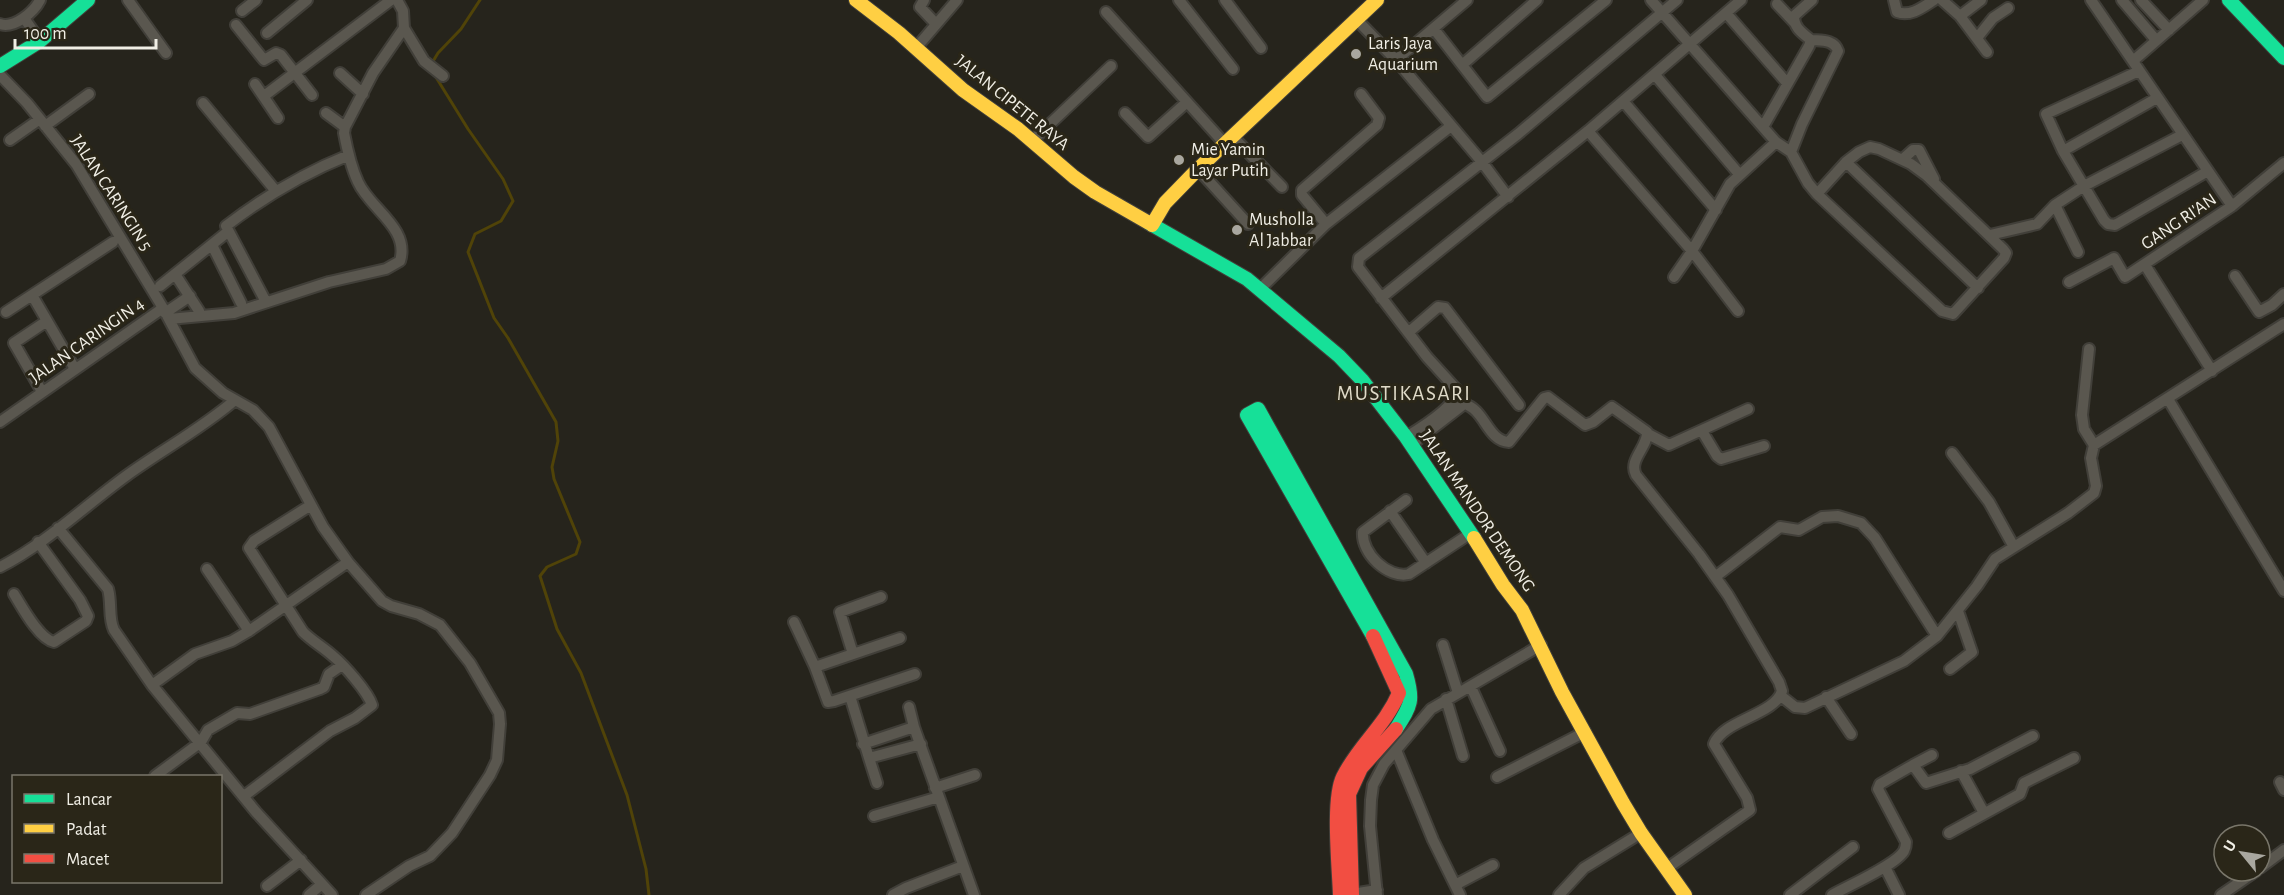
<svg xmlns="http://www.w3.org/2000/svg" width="2284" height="895" font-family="'Alegreya Sans',sans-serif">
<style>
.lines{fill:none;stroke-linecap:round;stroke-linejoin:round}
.stream{stroke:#504308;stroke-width:3}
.street-casing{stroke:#413f39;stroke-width:14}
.fast-casing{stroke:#413f39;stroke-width:16}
.slow-casing{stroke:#413f39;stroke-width:16}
.jam-casing{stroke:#413f39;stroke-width:16}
.street{stroke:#5a574f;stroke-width:10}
.fast{stroke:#16e098;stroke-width:14}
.slow{stroke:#ffcf43;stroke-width:14}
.jam{stroke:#f24e42;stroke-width:14}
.poi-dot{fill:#a9a79f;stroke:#2a2618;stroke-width:2}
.labels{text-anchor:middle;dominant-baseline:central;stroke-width:6;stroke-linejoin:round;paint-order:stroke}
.poi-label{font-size:18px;fill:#f0eee5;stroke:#2a2618;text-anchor:start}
.street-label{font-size:18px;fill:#f0eee5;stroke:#2a2618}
.quarter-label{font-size:21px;letter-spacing:1.5px;fill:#e0dbc9;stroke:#2a2618}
</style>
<rect width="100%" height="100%" fill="#26241c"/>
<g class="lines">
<path class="stream" d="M 432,63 L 438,53 L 461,29 L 480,0
M 434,74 L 468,129 L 503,179 L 513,201 L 501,221 L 475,234 L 468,252 L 494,318 L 508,338 L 556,422 L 558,441 L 552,467 L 554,479 L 580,542 L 576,554 L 547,567 L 540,576 L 557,629 L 581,673 L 627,795 L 646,869 L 649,895"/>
<g class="street-casing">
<path id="street" d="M 128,0 L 166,53
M 924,0 L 920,7 L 936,24
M 1179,0 L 1233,69
M 1225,0 L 1261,48
M 1651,0 L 1776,142 L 1791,152 L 1808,183 L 1817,194 L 1942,311 L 1953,314 L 2004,258 L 2006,253 L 2003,249 L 1926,175 L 1911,164 L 1879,149 L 1870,147 L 1859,152 L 1846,162 L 1817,194
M 1894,0 L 1897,12 C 1911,17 1923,7 1934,0
M 1942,0 L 1960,16 L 1987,52
M 2091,0 L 2232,206 L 2284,163
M 2122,0 L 2156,40
M 2141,0 L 2169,30
M 1777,4 L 1794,22
M 242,11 L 256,0
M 1106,12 L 1224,143
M 1726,13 L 1787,83
M 1960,16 L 1981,0
M 24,18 L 40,41
M 1356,19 L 1396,60 L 1482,162 L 1508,197
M 0,24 C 14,29 34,12 40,0
M 236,25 L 264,60 L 276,53 L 281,55 L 312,95
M 404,28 L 424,61 L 443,76
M 1434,29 L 1487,97 L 1606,0
M 267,33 L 307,0
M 1977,38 L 1993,18 L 2008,8
M 916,48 L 957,0
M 1396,60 L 1467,0
M 2133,61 L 2203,0
M 1462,65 L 1537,0
M 2139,71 L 2046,114 L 2063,151 L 2104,220 L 2108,224 L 2115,225 L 2208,171
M 340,73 L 363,94
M 0,75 L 27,103 L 76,164 L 163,308 L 195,368 L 223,393 L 253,410 L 269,427 L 323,527 L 348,562 L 382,601 L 391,606 L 419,614 L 440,625 L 470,663 L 499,713 L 500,724 L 497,760 L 490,775 L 452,833 L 430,856 L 409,866 L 366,895
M 1655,75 L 1739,174
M 255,84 L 278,118
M 264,96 L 391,0
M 1623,101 L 1716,210
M 203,103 L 275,190
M 326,113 L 345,127
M 1125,113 L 1148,137 L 1187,102
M 45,126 L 89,94
M 1763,127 L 1809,46 L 1811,40 C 1802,33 1794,28 1794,16 L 1812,0
M 1588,131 L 1692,251 L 1738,311
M 1232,136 L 1282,187
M 10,140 L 40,119
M 1033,140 L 1111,66
M 2063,151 L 2157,98
M 1791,152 L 1802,124 L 1838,51 C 1834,39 1821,41 1811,40
M 1903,159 L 1913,150 L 1919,150 L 1934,179
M 1846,162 L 1978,288
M 1198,169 L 1248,224
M 2055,205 L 2078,252
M 1326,224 L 1302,195 L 1302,190 L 1377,125 L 1379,118 L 1361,94
M 1990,235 L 2037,224 L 2055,205 L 2084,186 L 2182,135
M 212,245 L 241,303
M 2145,265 L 2212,371
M 175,274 L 199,311
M 2235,276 L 2259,312 L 2272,305 L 2284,294
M 1674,277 L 1692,251 L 1730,184 L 1776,142
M 2069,282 L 2114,258 L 2125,277 L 2232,206
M 160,286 L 225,234
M 1260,289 L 1326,224 L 1451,126
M 1381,298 L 1588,131 L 1741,0
M 266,302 L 226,226 C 265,196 304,173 349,155
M 6,312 L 32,295
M 165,313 L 190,296
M 169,319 L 234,313 L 329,282 L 386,269 L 400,261 C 410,228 370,209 358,182 C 351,167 347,149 344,133 L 345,127 L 373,73 L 404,28 L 403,11 L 397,0
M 1409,332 L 1438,307 L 1445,308 L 1519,405
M 2089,349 L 2082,415 L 2084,429 L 2094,445
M 75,369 L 32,295 L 113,242
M 41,390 L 14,343 L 47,321
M 2168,399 L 2284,591
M 0,422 L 163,308
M 1702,431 L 1717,456 L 1721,459 L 1764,446
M 1648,434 L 1669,445 L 1748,409
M 1406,437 C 1421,428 1456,407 1457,390 L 1427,357 L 1358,267 L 1359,258 L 1518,134 L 1677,0
M 1411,445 L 1464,404 C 1485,409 1487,441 1509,442 L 1544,398 L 1548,397 L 1585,425 L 1593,422 L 1612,407 L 1647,432 C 1648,447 1628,460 1636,475 L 1699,554 L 1728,595 L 1779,682 L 1782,691 C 1775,715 1723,720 1714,744 L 1747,798 L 1750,810 L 1666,869
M 1952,453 L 1989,502 L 2014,547
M 1406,500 L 1363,532 C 1361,553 1388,579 1409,574 L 1471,533
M 1390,511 L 1426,563
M 58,528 L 108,589 C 112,603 108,618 114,630 L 152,685 L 256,812 L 332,895
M 0,567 C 44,545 86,505 126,476 C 162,450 201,429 235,400
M 207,569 L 249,631
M 1715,577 L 1780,527 L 1799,530 L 1822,517 L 1838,516 L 1861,523 L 1875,538 L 1937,636
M 14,594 C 22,607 39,639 54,642 L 86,621 L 88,616 L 80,600 L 38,542
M 794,622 L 815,667 L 828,702 L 834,701 L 915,674
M 1443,645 L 1458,693
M 853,654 L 840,612 L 881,597
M 815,667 L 900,638
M 1950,669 L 1972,652 L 1958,611
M 152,685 L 195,654 L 232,641 L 249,631 L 348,562
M 1471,687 L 1500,751
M 850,696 L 869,758 L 921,744
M 1781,696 L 1795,707 L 1805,708 L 1904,661 L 1937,636 L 1977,586 L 1995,559 L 2068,513 L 2094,493 L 2096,486 L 2091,458 L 2094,445 L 2284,324
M 1826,697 L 1851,734
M 1446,699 L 1463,756
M 909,707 L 914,727
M 863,744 L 914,727 L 974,895
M 1396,750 L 1433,840 L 1460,895
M 869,758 L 877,783
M 1913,765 L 1932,755
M 1961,771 L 1984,813
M 155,776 L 201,742 L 208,730 L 237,713 L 250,714 L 320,689 L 324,687 L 329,674 L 342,665
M 1497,777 L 1585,732
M 2280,782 L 2284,790
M 935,788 L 975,775
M 244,796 L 330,731 L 355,718 L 372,705 C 368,692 344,665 333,656 C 323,647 312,641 303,632 L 249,548 L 254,541 L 311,505
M 874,816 L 939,797
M 1949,833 L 2020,794 L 2024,783 L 2074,758
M 1885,867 L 1899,895
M 2260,868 L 2284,850
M 1455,885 L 1493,865
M 267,886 L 301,860
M 1352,894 L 1377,890
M 309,895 L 322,884
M 893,895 L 906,888 L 963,866
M 1377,895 L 1370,826 L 1371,800 L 1373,785 L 1384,764 L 1431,709 L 1541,645
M 1559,895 L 1584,868 L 1641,833
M 1790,895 L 1853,847
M 1832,895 C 1848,886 1896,865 1904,851 C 1906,847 1906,846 1906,842 L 1878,789 L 1880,784 L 1913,765 L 1926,783 L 1970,769 L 2033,736
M 2221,895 L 2256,871"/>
</g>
<g class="fast-casing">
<path id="fast" d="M 2229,0 L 2284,58
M 0,66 L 40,41 L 88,0
M 1149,223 L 1247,279 L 1339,356 L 1362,380 L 1406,437 L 1474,538
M 1373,636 L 1247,415 L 1258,409 L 1406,674 C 1414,701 1411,705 1396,729"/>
</g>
<g class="slow-casing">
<path id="slow" d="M 856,0 L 899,33 L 963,90 L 1018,129 L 1074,177 L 1095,192 L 1149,223
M 1152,225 L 1165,203 L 1198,169 L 1377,0
M 1474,538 L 1503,585 L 1522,610 L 1562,692 L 1623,803 L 1641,833 L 1685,895"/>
</g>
<g class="jam-casing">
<path id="jam" d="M 1340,895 C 1339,867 1332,799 1343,777 C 1358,746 1385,726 1399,693 L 1373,636
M 1352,895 L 1349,794 L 1361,768 L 1396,729"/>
</g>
<use href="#street" class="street"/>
<use href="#fast" class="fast"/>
<use href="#slow" class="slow"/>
<use href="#jam" class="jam"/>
</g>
<g class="poi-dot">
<circle cx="1356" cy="54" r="6"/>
<circle cx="1179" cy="160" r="6"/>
<circle cx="1237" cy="230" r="6"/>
</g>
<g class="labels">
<g class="poi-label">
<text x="1368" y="44">Laris Jaya<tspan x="1368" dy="21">Aquarium</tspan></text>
<text x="1191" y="150">Mie Yamin<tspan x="1191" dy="21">Layar Putih</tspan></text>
<text x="1249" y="220">Musholla<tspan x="1249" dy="21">Al Jabbar</tspan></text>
</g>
<g class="street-label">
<text transform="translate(1012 103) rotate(39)">JALAN CIPETE RAYA</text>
<text transform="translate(111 193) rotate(57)">JALAN CARINGIN 5</text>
<text transform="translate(2179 222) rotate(-34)">GANG RI'AN</text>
<text transform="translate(87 341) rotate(-35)">JALAN CARINGIN 4</text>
<text transform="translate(1477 511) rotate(56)">JALAN MANDOR DEMONG</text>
</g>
<g class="quarter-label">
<text x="1404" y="393">MUSTIKASARI</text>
</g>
</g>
<rect x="12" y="775" width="210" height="108" fill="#2a2618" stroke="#79766a" stroke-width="1.5"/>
<rect x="24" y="794" width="30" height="9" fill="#16e098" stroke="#79766a" stroke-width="1.5"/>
<text x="66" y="805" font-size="18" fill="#f0eee5">Lancar</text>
<rect x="24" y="824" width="30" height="9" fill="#ffcf43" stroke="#79766a" stroke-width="1.5"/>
<text x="66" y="835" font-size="18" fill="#f0eee5">Padat</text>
<rect x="24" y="854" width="30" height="9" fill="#f24e42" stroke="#79766a" stroke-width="1.5"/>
<text x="66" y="865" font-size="18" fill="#f0eee5">Macet</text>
<g transform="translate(2242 853) rotate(300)"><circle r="28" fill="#2a2618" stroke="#79766a" stroke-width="1.5"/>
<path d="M0-4.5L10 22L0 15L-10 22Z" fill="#a9a79f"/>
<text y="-9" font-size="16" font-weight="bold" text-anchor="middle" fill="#f0eee5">U</text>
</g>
<path d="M15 39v9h141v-9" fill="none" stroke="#f0eee5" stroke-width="3"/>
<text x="24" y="39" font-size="18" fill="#f0eee5" stroke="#2a2618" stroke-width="4.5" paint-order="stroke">100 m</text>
</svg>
